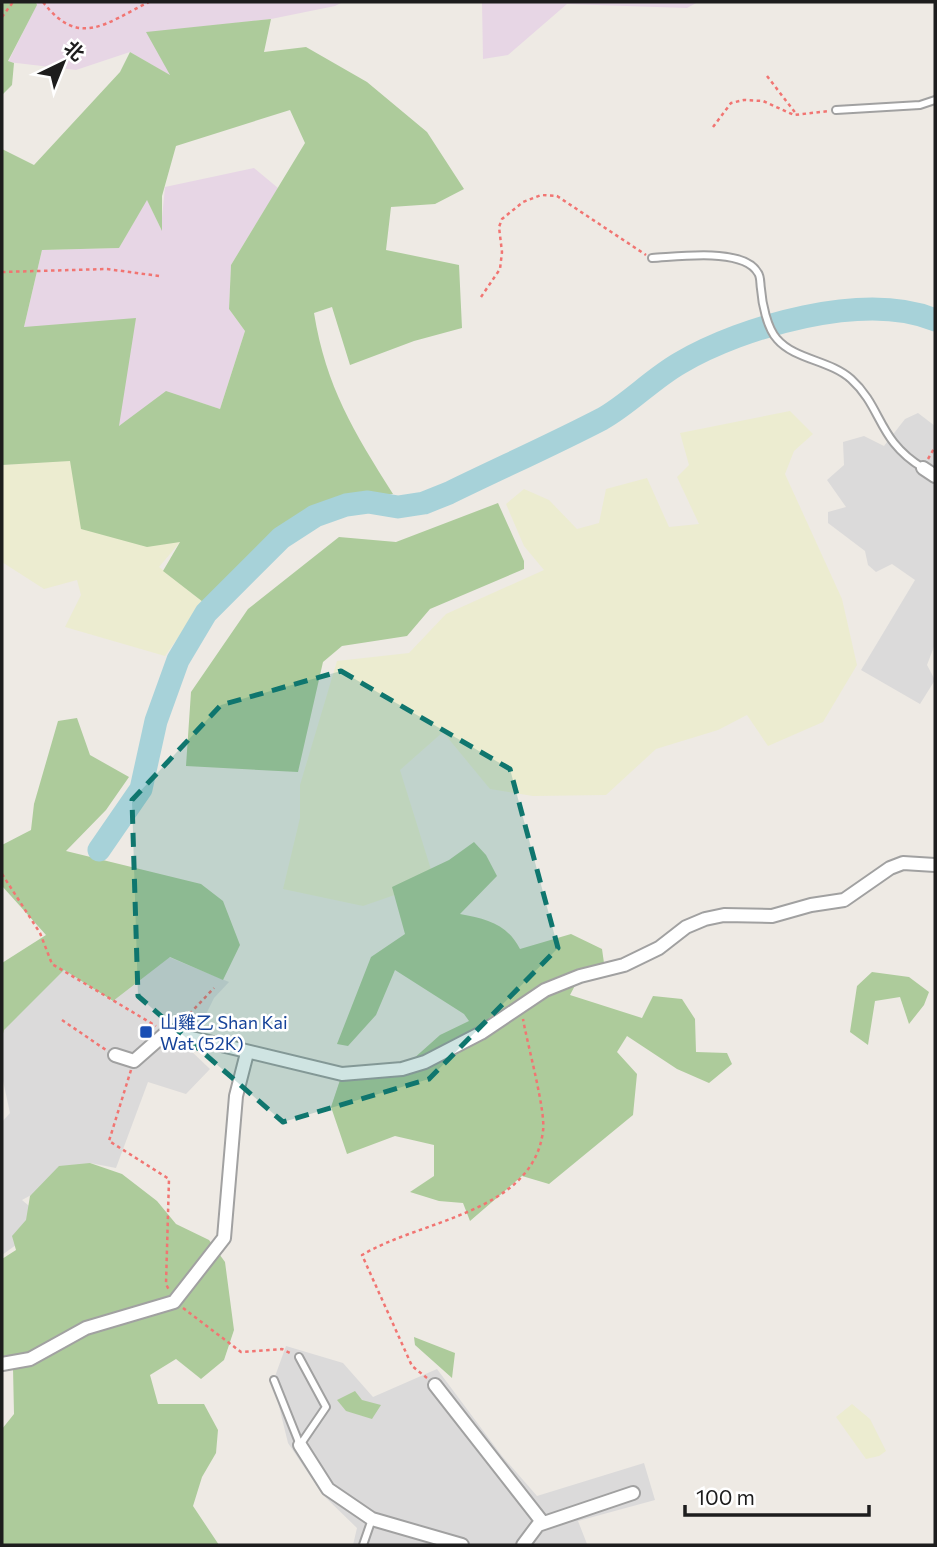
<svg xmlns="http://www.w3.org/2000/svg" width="937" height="1547" font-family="Commissioner,'Noto Sans SC',sans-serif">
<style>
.residential{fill:#dbdada}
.industrial{fill:#e7d6e5}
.farmland{fill:#ececd0}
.forest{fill:#adcb9b;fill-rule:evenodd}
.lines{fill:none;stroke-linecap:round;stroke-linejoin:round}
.river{stroke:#a7d2d9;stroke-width:23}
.service-casing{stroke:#a1a1a1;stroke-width:10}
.minor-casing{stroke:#a1a1a1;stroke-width:16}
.path{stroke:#f17572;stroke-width:2.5;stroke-dasharray:3.5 3.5;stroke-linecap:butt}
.service{stroke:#fff;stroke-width:6}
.minor{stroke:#fff;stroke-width:12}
.marked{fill:#0f766e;fill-opacity:0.2;stroke:#0f766e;stroke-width:5;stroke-dasharray:14 9;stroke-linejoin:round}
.transit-dot{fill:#1a4fb4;stroke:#fff;stroke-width:2.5}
.labels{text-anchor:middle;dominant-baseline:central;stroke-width:5;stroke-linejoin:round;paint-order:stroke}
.transit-label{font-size:18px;fill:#164399;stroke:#fff;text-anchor:start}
</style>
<rect width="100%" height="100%" fill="#eeeae4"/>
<path class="residential" d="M 918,413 L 935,426 L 935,644 L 927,665 L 935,680 L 920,704 L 861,670 L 915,580 L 892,564 L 876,572 L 868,565 L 865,551 L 828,523 L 828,512 L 846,507 L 827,480 L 844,465 L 843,442 L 864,436 L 884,446 L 905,419 Z
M 159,953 L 229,982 L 214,998 L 189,1049 L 210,1069 L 186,1094 L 148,1082 L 116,1168 L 90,1163 L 22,1200 L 48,1222 L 2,1255 L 2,1122 L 10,1113 L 2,1076 L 2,1034 L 8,1021 L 64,970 L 112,1001 Z
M 286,1346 L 343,1363 L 373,1397 L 437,1369 L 502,1456 L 537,1496 L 644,1463 L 655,1500 L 578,1521 L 587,1544 L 585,1545 L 353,1545 L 357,1528 L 322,1494 L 288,1443 L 273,1382 Z"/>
<path class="industrial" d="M 38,2 L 343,2 L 335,6 L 271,19 L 154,32 L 171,76 L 130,52 L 76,70 L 8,62 Z
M 482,2 L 698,2 L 687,8 L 567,4 L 508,55 L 483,59 Z
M 254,168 L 278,188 L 231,265 L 229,309 L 245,331 L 220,409 L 166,392 L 119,427 L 24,327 L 42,250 L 119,248 L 147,199 L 161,229 L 165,187 Z"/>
<path class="farmland" d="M 790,411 L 813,434 L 794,451 L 785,474 L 842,599 L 857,665 L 823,722 L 768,746 L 747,715 L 718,730 L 656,749 L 606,795 L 533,796 L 490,789 L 443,732 L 400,770 L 433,876 L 409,890 L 363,906 L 283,889 L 300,818 L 300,785 L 337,661 L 409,653 L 446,614 L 544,570 L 524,546 L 506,504 L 524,489 L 549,500 L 577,529 L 599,523 L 606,489 L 647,478 L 669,527 L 699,524 L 677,477 L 689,465 L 680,433 Z
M 70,460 L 187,534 L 159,567 L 203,602 L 165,656 L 65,627 L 81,595 L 77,580 L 44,589 L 2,562 L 2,465 Z
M 852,1404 L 870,1419 L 886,1451 L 879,1456 L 866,1459 L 836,1417 Z"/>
<path class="forest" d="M 2,2 L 36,2 L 37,5 L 8,61 L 14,63 L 12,85 L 2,95 Z
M 271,19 L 264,52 L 306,47 L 367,82 L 427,132 L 464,189 L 435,204 L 391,207 L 386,250 L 459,265 L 462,328 L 414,341 L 350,365 L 332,307 L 314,313 C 326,387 354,432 393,494 L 321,504 L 203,602 L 163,571 L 180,542 L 147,547 L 81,529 L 70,461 L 2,465 L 2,149 L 34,165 L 120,72 L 130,52 L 170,75 L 146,32 ZM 290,110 L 305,143 L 231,265 L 229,309 L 245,331 L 220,409 L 166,391 L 119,426 L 136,318 L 24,327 L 42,250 L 119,248 L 147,200 L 162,231 L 162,196 L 176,146 Z
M 498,503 L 524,561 L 524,569 L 430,609 L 407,636 L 342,646 L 323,662 L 298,772 L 186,766 L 191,692 L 248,609 L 339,537 L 396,542 Z
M 77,718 L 90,755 L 129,777 L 106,810 L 66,851 L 201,884 L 223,901 L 240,945 L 223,980 L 170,957 L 113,1001 L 64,970 L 4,1030 L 2,1037 L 2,963 L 46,935 L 2,886 L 2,845 L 31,830 L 34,804 L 58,721 Z
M 474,842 L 486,855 L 497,876 L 460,914 C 487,919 507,924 520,949 L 571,934 L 602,949 L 605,970 L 580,976 L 570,995 L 642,1018 L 653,996 L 682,999 L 695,1019 L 696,1052 L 727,1053 L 732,1064 L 709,1083 L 677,1069 L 627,1036 L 617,1052 L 637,1074 L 633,1115 L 549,1184 L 522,1176 L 470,1221 L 463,1203 L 439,1201 L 410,1192 L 434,1176 L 434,1145 L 395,1136 L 347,1154 L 331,1107 L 342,1074 L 412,1060 L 440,1035 L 469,1021 L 464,1014 L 395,970 L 376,1015 L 348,1046 L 337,1044 L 371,957 L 405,934 L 392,887 L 449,860 Z
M 872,972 L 909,977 L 929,992 L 924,1005 L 909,1024 L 900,997 L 875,1001 L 868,1045 L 850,1032 L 857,986 Z
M 90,1163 L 122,1174 L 157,1201 L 176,1224 L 209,1240 L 225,1262 L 234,1330 L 224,1360 L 201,1379 L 176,1359 L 150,1375 L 158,1404 L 204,1404 L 218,1430 L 216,1453 L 202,1477 L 193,1506 L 219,1545 L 2,1545 L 2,1429 L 14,1414 L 13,1368 L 2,1369 L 2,1259 L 16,1250 L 12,1236 L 26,1220 L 30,1196 L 59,1166 Z
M 414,1337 L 455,1353 L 452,1378 L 415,1345 Z
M 355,1391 L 362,1400 L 381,1405 L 372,1419 L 346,1411 L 337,1400 Z"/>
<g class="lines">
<path class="river" d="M 99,850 L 141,789 L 156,721 L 178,660 L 206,613 L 281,538 L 315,516 L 346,505 L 368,502 L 398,507 L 424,503 L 449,493 C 500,468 552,445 602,419 C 629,404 652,379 680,363 C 743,326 865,291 935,320"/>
<g class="service-casing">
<path id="service" d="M 836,110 L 920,105 L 935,100
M 652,258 C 677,257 744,247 758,273 C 761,277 760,284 761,289 C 762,303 767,328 777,339 C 795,360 830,360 851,379 C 883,408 877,440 923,468
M 299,1357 L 326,1407 L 300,1445
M 274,1380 L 300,1445
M 363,1545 L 372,1519"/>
</g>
<g class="minor-casing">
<path id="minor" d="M 923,468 L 935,476
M 115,1055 L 134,1061 L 167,1032 L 342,1074 L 402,1069 L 425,1062 L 481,1033 L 545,990 L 580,976 L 624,965 L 659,948 L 686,927 L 705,919 L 724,915 L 772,916 L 811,905 L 844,900 L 890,868 L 903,863 L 935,865
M 2,1364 L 30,1359 L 86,1328 L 174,1302 L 224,1238 L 236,1096 L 247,1053
M 435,1385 L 543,1523
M 300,1445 L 328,1489 L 372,1519 L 462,1545
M 523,1545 L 538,1525 L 633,1493"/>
</g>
<path class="path" d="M 43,2 C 79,49 106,23 149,2
M 2,17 L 13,2
M 767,76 L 797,115
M 713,127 L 731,103 L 744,100 L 763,101 L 794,115 L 829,111
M 2,272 L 107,269 L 159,276
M 481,297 L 500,269 L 502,252 L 499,227 L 502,219 L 523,202 L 541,195 L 557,196 L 646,255
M 928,459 L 935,447
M 2,874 L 40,933 L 52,964 L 156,1026
M 62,1020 L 106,1050
M 180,1024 L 214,988
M 131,1070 L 109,1141 L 169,1179 L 166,1284 L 169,1290
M 183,1308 L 241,1352 L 282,1349 L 290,1353
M 427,1378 L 412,1366 L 362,1255 C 420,1220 533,1213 543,1131 C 546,1111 527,1043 523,1019"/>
<use href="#service" class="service"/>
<use href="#minor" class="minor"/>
</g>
<path class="marked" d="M 341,671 L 510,769 L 558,948 L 429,1079 L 283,1122 L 138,996 L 132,800 L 221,705 Z"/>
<rect class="transit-dot" x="139" y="1025" width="14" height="14" rx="3.5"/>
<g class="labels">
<g class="transit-label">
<text x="160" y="1022">山雞乙 Shan Kai<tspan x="160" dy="21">Wat (52K)</tspan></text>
</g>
</g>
<rect width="937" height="1547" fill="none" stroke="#1d1d1d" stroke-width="7"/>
<g transform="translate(63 63) rotate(43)" stroke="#ffffff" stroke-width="5" paint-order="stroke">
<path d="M0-5L12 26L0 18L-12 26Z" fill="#1d1d1d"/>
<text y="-10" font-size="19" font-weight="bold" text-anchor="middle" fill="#1d1d1d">北</text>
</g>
<path d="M685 1505v10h184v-10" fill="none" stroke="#1d1d1d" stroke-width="3.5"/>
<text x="696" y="1505" font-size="21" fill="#1d1d1d" stroke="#ffffff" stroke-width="5" paint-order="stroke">100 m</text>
</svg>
